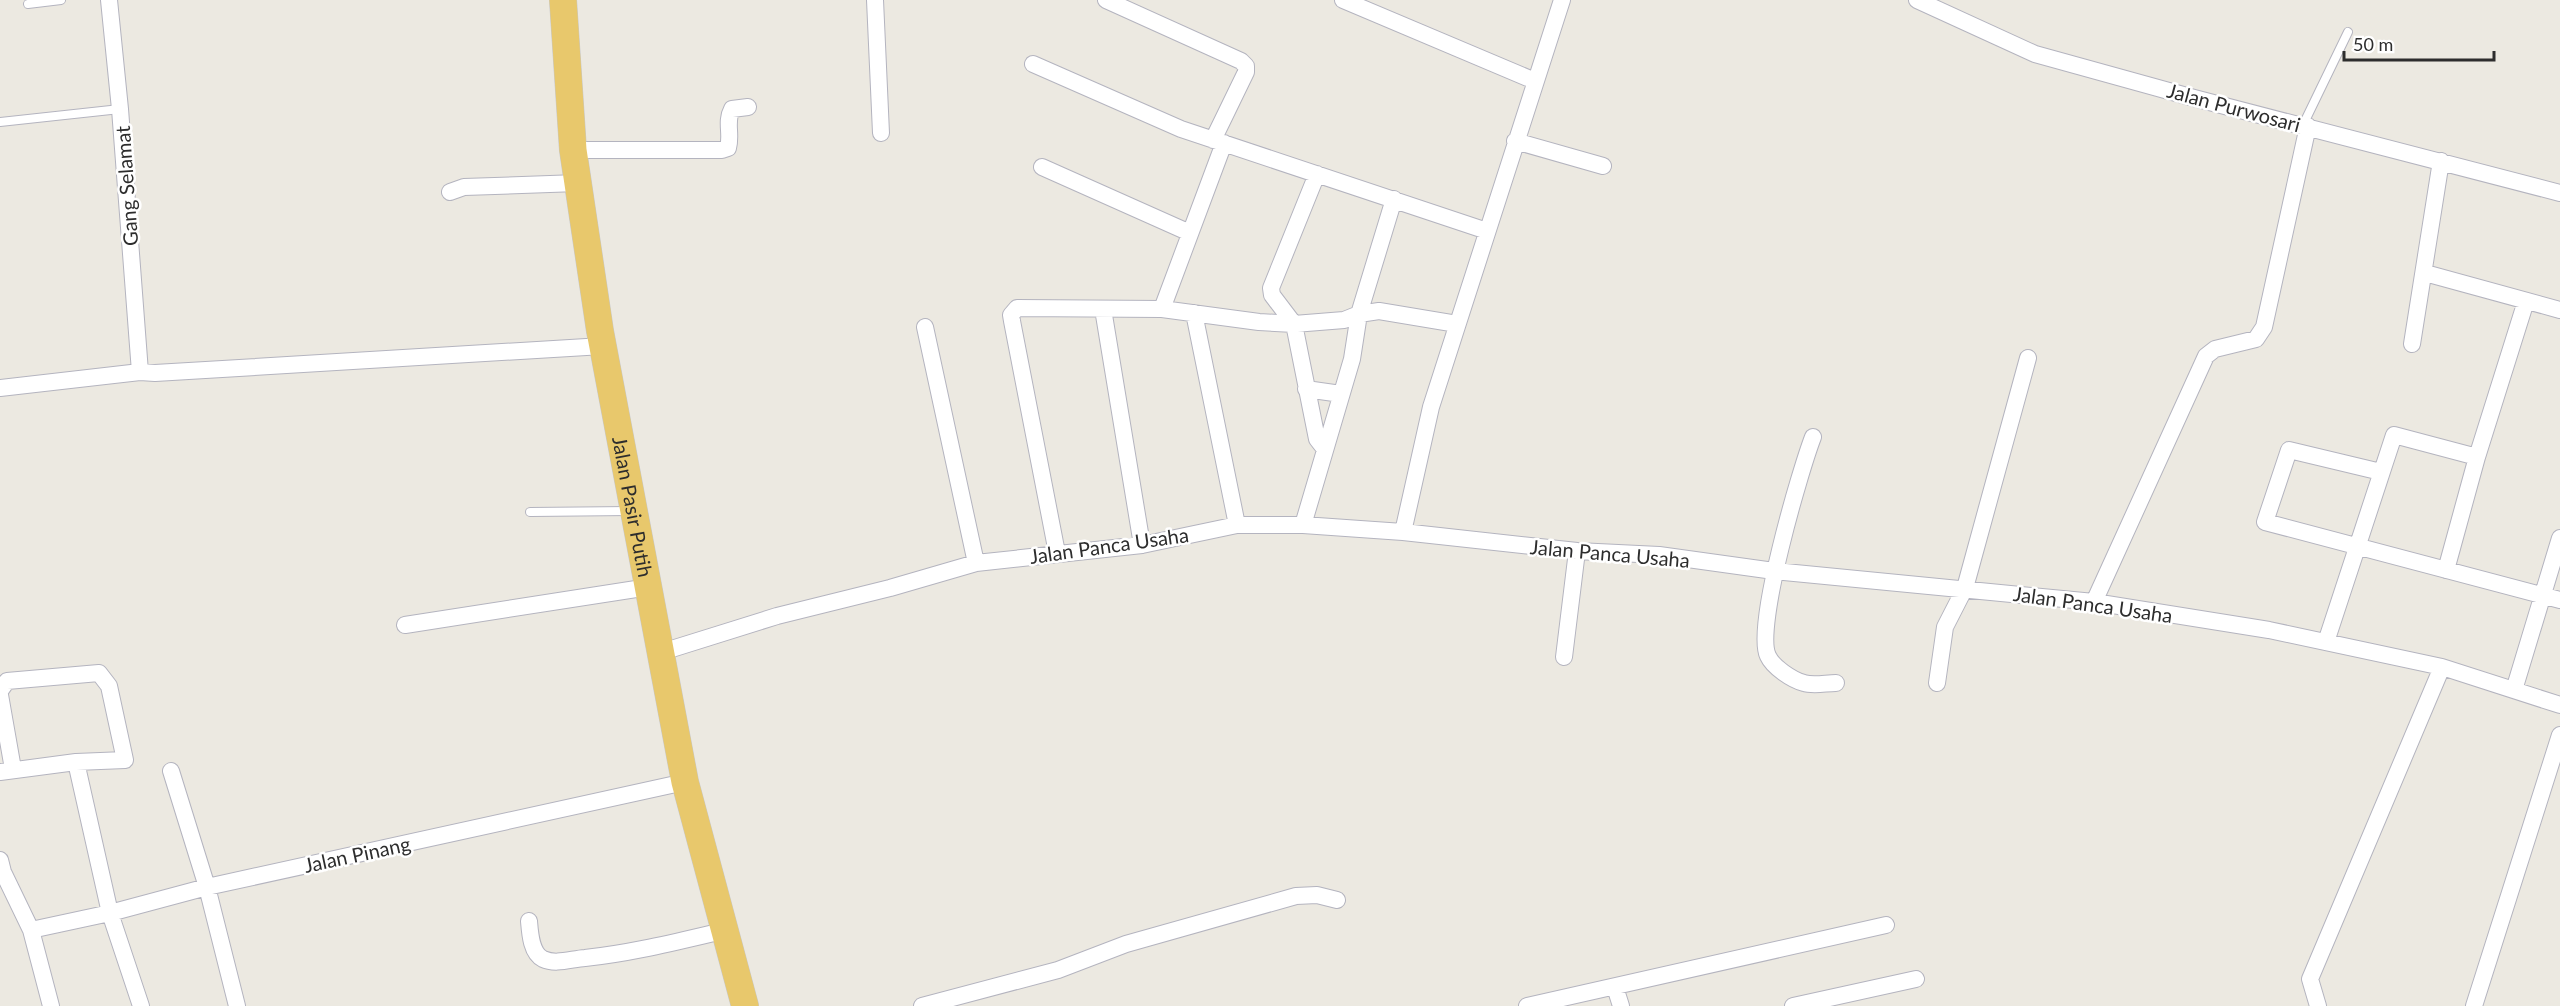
<svg xmlns="http://www.w3.org/2000/svg" width="2560" height="1006" font-family="Lato,sans-serif">
<style>
.lines{fill:none;stroke-linecap:round;stroke-linejoin:round}
.service-casing{stroke:#b4b4bf;stroke-width:10}
.minor-casing{stroke:#b4b4bf;stroke-width:18}
.trunk-casing{stroke:#c8c8c8;stroke-width:28}
.service{stroke:#fff;stroke-width:8}
.minor{stroke:#fff;stroke-width:16}
.trunk{stroke:#e8c86c;stroke-width:27}
.labels{text-anchor:middle;dominant-baseline:central;stroke-width:5;stroke-linejoin:round;paint-order:stroke}
.street-label{font-size:20px;fill:#2d2d2d;stroke:#fff}
</style>
<rect width="100%" height="100%" fill="#ece9e1"/>
<g class="lines">
<g class="service-casing">
<path id="service" d="M 28,4 L 61,0
M 0,122 L 120,109
M 2303,125 L 2348,32
M 530,512 L 630,511"/>
</g>
<g class="minor-casing">
<path id="minor" d="M 109,0 L 120,109 L 140,372
M 875,0 L 881,133
M 1106,0 L 1241,61 L 1246,66 L 1246,72 L 1213,140
M 1343,0 L 1535,81
M 1917,0 L 2035,54 L 2194,98 L 2560,193
M 1033,64 L 1181,129 L 1487,231
M 1515,141 L 1603,166
M 573,150 L 722,150 L 728,148 C 732,134 725,122 732,109 L 748,107
M 1042,167 L 1190,233
M 1317,174 L 1271,288 L 1272,295 L 1294,324 L 1317,439 L 1324,448
M 450,192 L 464,187 L 578,183
M 2425,273 L 2560,310
M 1103,309 L 1142,545
M 1162,309 L 1224,143
M 1194,313 L 1237,525
M 925,327 L 976,563
M 2412,344 L 2441,161
M 0,388 L 140,372 L 155,373 L 603,346
M 1306,389 L 1341,394
M 1813,437 C 1800,471 1754,628 1768,656 C 1773,667 1792,680 1804,683 C 1813,686 1826,683 1836,683
M 2381,472 L 2289,450 L 2265,522 L 2560,600
M 1303,525 L 1352,359 L 1359,314 L 1394,199
M 1403,532 L 1431,407 L 1562,0
M 1057,553 L 1012,321 L 1011,315 L 1017,308 L 1162,309 L 1259,322 L 1294,324 L 1344,320 L 1359,314 L 1379,311 L 1457,324
M 2446,570 L 2477,457 L 2526,301
M 2094,602 L 2206,356 L 2215,349 L 2256,339 L 2264,327 L 2308,126
M 405,625 L 649,587
M 2326,642 L 2394,435 L 2477,457
M 662,652 L 777,616 L 890,588 L 976,563 L 1142,545 L 1237,525 L 1303,525 L 1403,532 L 1577,551 L 1659,555 L 1774,571 L 2094,602 L 2269,630 L 2442,667 L 2560,705
M 1564,657 L 1577,551
M 1937,683 L 1945,627 L 1965,588 L 2028,358
M 2514,690 L 2560,538
M 0,691 L 7,681 L 99,673 L 109,686 L 125,760 L 76,762 L 0,772
M 0,695 L 13,769
M 76,762 L 110,913 L 141,1006
M 171,771 L 207,887 L 237,1006
M 0,860 L 3,872 L 31,930 L 51,1006
M 529,921 C 530,933 531,953 543,959 C 556,965 571,959 585,958 C 633,953 679,941 727,930
M 31,930 L 110,913 L 207,887 L 685,782
M 1615,987 L 1621,1006
M 922,1006 L 1058,970 L 1126,944 L 1296,896 L 1317,895 L 1337,900
M 1527,1006 L 1886,925
M 1793,1006 L 1916,979
M 2318,1006 L 2310,979 L 2442,667
M 2474,1006 L 2560,735"/>
</g>
<g class="trunk-casing">
<g id="trunk">
<path id="s1" d="M 563,0 L 573,150 L 600,331 L 685,782 L 745,1006"/>
</g>
</g>
<use href="#service" class="service"/>
<use href="#minor" class="minor"/>
<use href="#trunk" class="trunk"/>
</g>
<g class="labels">
<g class="street-label">
<text transform="translate(2234 107) rotate(15)">Jalan Purwosari</text>
<text transform="translate(126 186) rotate(-94)">Gang Selamat</text>
<text stroke="none"><textPath href="#s1" startOffset="512">Jalan Pasir Putih</textPath></text>
<text transform="translate(1109 545) rotate(-8)">Jalan Panca Usaha</text>
<text transform="translate(1610 553) rotate(5)">Jalan Panca Usaha</text>
<text transform="translate(2093 604) rotate(8)">Jalan Panca Usaha</text>
<text transform="translate(357 854) rotate(-12)">Jalan Pinang</text>
</g>
</g>
<path d="M2344 51v9h150v-9" fill="none" stroke="#2d2d2d" stroke-width="3"/>
<text x="2353" y="51" font-size="18" fill="#2d2d2d" stroke="#ffffff" stroke-width="4.5" paint-order="stroke">50 m</text>
</svg>
